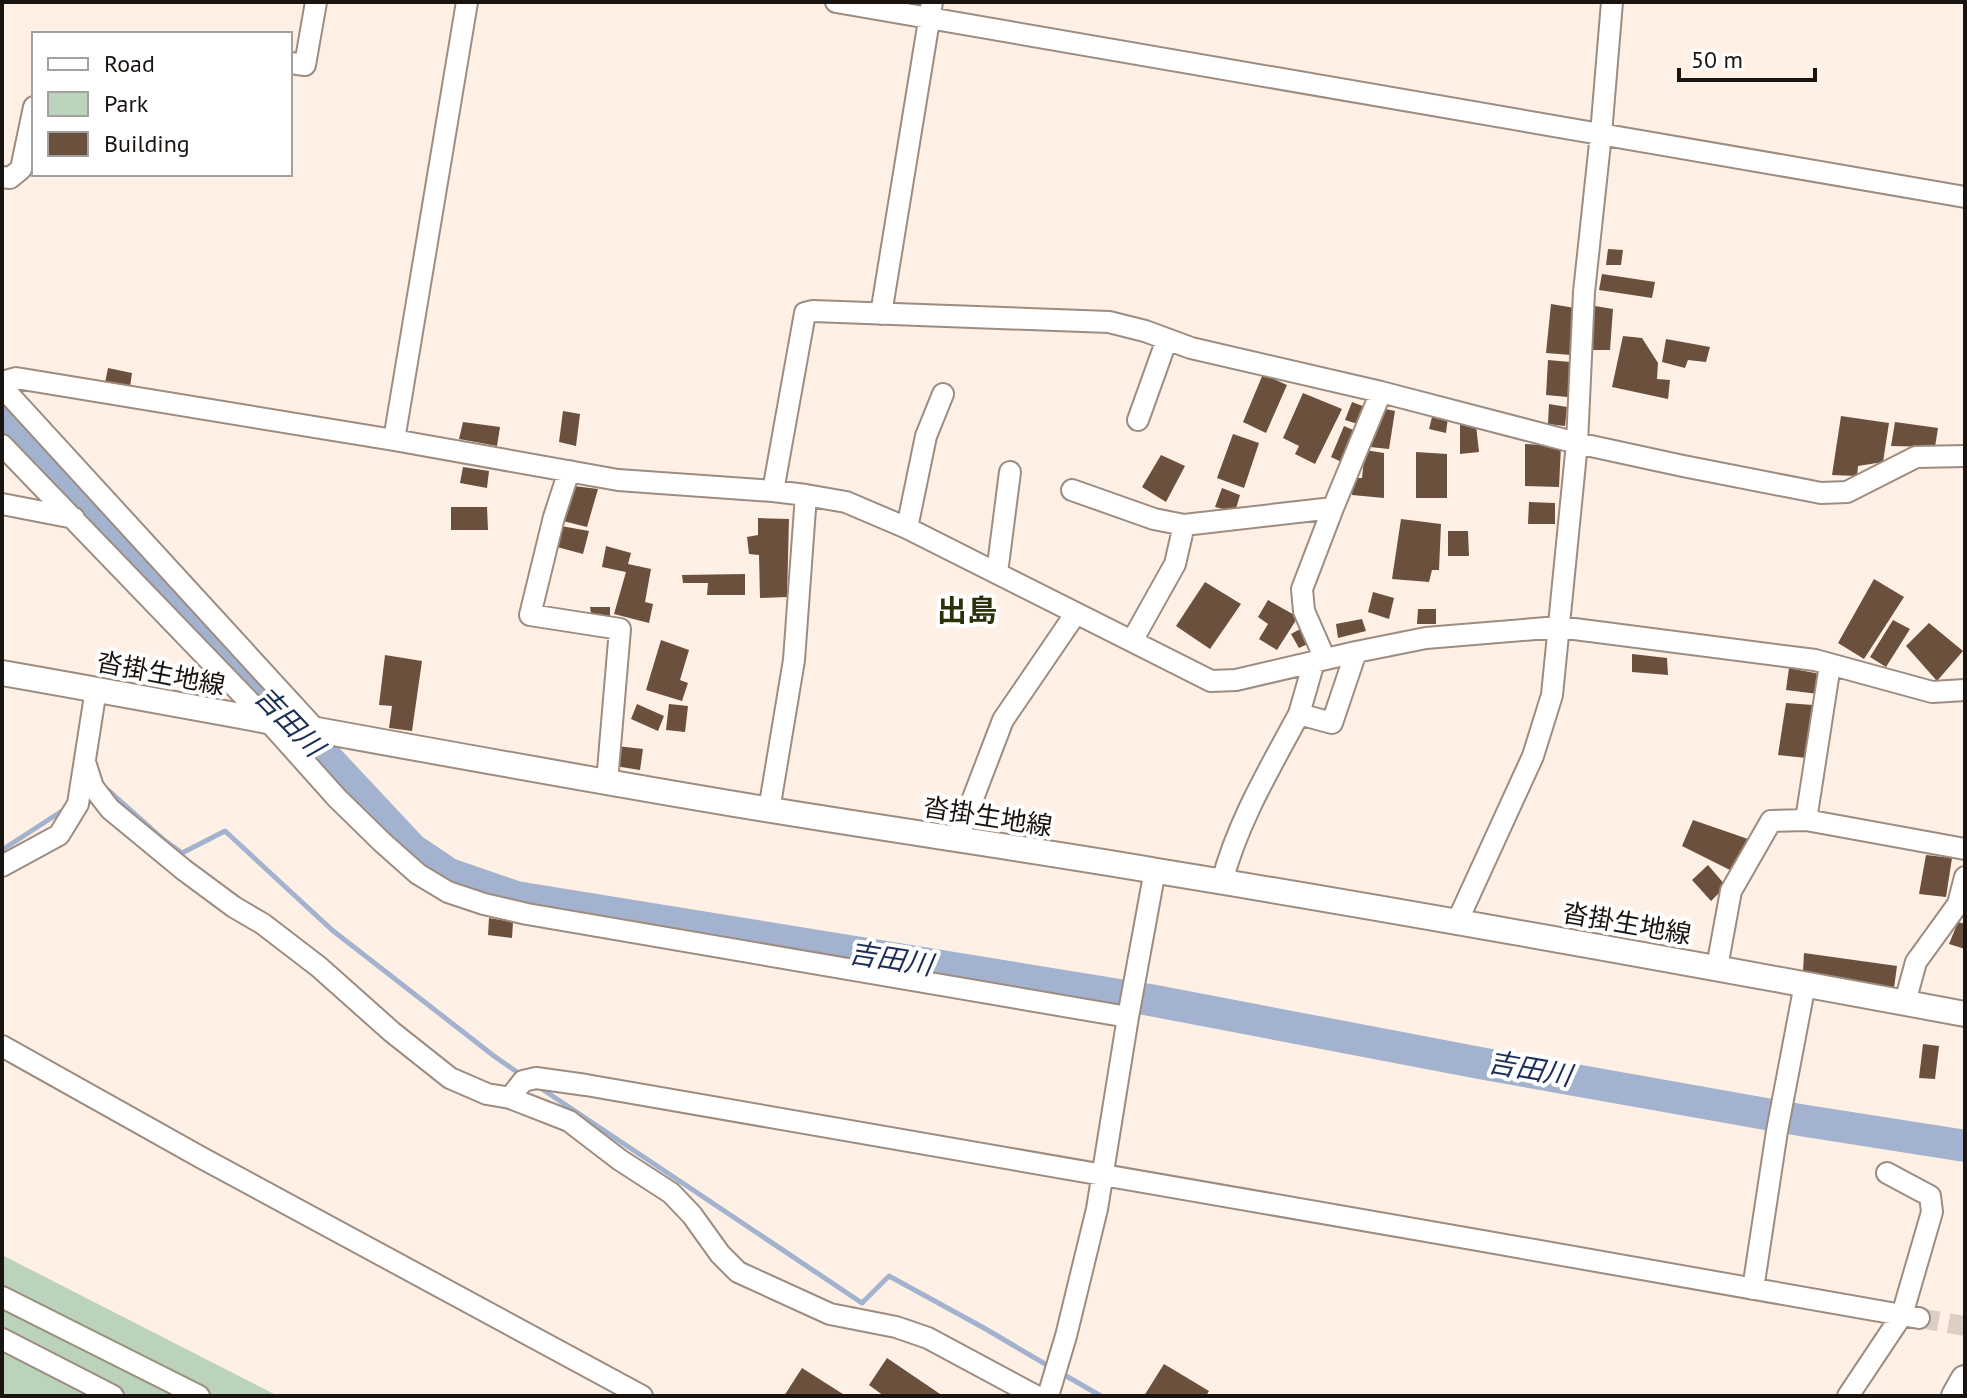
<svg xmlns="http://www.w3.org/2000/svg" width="1967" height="1398" font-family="'PT Sans','Noto Sans JP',sans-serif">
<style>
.green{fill:#bbd3ba}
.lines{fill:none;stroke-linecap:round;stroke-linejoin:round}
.stream{stroke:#a3b3cf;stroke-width:5}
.river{stroke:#a3b3cf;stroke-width:32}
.building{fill:#6a503d}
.minor-tunnel{stroke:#dccfc5;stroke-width:20;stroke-dasharray:20 10;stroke-linecap:butt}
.minor-casing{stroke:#9d8c80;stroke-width:24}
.major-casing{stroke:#9d8c80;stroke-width:28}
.highway-casing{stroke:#9d8c80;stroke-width:32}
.minor{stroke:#fff;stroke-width:20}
.major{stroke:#fff;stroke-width:24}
.highway{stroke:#fff;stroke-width:28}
.labels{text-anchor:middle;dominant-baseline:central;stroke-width:8;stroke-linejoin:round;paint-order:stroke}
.street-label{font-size:26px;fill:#1a1410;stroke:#fff}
.water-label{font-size:28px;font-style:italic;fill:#1c2f56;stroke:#fff}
.quarter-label{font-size:30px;font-weight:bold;fill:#2b320a;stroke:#fff}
</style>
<rect width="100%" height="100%" fill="#fef0e5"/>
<path class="green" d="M 2,1255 L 278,1396 L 2,1396 Z"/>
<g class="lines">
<path class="stream" d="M 103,791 L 107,789 L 164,840 L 182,853 L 225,831 L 332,930 L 494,1056 L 524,1077
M 2,850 L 65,809
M 539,1087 L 862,1303 L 889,1276 L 984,1328 L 1052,1368
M 1061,1373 L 1101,1396"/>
<path class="river" d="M 2,418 L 250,676 L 412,849 L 449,874 L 516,897 L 1150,1000 L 1485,1064 L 1800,1120 L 1965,1146"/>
</g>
<path class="building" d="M 1608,249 L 1623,250 L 1621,265 L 1606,265 Z
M 1602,274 L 1655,282 L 1652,298 L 1599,290 Z
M 1551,304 L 1575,308 L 1571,355 L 1546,353 Z
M 1595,306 L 1613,309 L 1610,350 L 1592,350 Z
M 1623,336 L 1642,338 L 1658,363 L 1657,379 L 1670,380 L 1668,399 L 1612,387 Z
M 1666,339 L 1710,347 L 1706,362 L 1688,360 L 1685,368 L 1662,362 Z
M 1548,360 L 1570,362 L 1568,397 L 1546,395 Z
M 108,368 L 132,373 L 130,387 L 105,383 Z
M 1263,374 L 1287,385 L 1266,433 L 1243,422 Z
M 1303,393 L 1342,409 L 1315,464 L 1295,454 L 1299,446 L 1283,438 Z
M 1352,402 L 1368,408 L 1361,425 L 1345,420 Z
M 1549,404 L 1567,407 L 1565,426 L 1548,424 Z
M 1381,408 L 1395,411 L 1389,449 L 1370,447 Z
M 563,411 L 580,414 L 576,446 L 559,442 Z
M 1433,413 L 1448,417 L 1446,433 L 1429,429 Z
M 1841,416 L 1889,423 L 1883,462 L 1858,466 L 1857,476 L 1832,475 Z
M 463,422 L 500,427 L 497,446 L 459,439 Z
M 1895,422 L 1938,428 L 1935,447 L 1891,446 Z
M 1460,425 L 1476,425 L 1479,452 L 1460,454 Z
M 1344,426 L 1360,433 L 1346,464 L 1331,457 Z
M 1233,434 L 1259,443 L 1244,488 L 1217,478 Z
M 1525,444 L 1561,446 L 1559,487 L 1525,486 Z
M 1365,450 L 1384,453 L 1384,498 L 1352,495 L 1353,478 L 1362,478 Z
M 1416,452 L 1447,454 L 1447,498 L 1416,498 Z
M 1161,455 L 1185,466 L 1166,502 L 1142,487 Z
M 463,467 L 489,471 L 487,488 L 460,483 Z
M 574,486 L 598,489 L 587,527 L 563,521 Z
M 1222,488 L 1240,495 L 1235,512 L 1215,507 Z
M 1529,502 L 1555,503 L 1555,524 L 1528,524 Z
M 451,507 L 487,507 L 488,530 L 451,530 Z
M 758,518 L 789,519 L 787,597 L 760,598 L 759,555 L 749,554 L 747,537 L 758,535 Z
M 1401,519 L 1441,524 L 1439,570 L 1432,570 L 1429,582 L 1392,579 Z
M 561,526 L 589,531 L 583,554 L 557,547 Z
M 1448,531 L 1468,531 L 1469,556 L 1448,556 Z
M 606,546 L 631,553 L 628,564 L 651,569 L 645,602 L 653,604 L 649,623 L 614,614 L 626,572 L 602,567 Z
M 745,574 L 745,595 L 707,595 L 708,583 L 683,583 L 682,575 Z
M 1874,579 L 1904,597 L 1864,659 L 1838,643 Z
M 1205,582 L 1241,604 L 1210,649 L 1176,626 Z
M 1373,592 L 1394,598 L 1389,619 L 1368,612 Z
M 1268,600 L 1298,617 L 1277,650 L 1259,639 L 1268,624 L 1258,617 Z
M 590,607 L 610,607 L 610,621 L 592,620 Z
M 1418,609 L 1436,609 L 1436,624 L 1417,624 Z
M 1362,619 L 1366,631 L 1338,638 L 1336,624 Z
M 1893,620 L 1910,629 L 1886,667 L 1870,657 Z
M 1929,623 L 1963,651 L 1937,681 L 1906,646 Z
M 1302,628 L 1310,643 L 1299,648 L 1291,634 Z
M 661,640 L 689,650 L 680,680 L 688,683 L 682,701 L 646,690 Z
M 1632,654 L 1667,658 L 1668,675 L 1632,672 Z
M 385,655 L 422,661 L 412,731 L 389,728 L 392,706 L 379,705 Z
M 1789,668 L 1820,674 L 1818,694 L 1786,690 Z
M 1786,703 L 1813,705 L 1806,758 L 1778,755 Z
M 637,704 L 664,716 L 658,731 L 631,719 Z
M 669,704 L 688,706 L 685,732 L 666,730 Z
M 617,746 L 643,749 L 640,770 L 615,766 Z
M 1693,820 L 1748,839 L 1730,870 L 1682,846 Z
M 1926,855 L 1952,858 L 1946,897 L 1919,894 Z
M 1708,865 L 1726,886 L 1711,901 L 1692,880 Z
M 489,918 L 513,922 L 512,938 L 488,935 Z
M 1958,922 L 1965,924 L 1965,949 L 1949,944 Z
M 1804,953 L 1897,966 L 1894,988 L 1803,972 Z
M 1923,1044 L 1939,1046 L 1935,1079 L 1919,1078 Z
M 887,1358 L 943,1396 L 884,1396 L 869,1385 Z
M 1164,1364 L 1209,1391 L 1206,1396 L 1144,1396 Z
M 802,1368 L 846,1396 L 784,1396 Z"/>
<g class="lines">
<path class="minor-tunnel" d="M 1919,1318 L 1965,1326"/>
<g class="minor-casing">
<path id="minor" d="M 836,2 L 1965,197
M 290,63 L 305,65 L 316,2
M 2,177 L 10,178 L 21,169 L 34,107
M 881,314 L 932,2
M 2,382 L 16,378 L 394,440 L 618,480 L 773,491 L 806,495 L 846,502 L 907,528 L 1211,681 L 1236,680 L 1356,652 L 1426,638 L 1559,627 L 1815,660 L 1932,692 L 1965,690
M 2,387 L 317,731
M 1138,420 L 1167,339
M 394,440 L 467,2
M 2,445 L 269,722 L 337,798 L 382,842 L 418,874 L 448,892 L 484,904 L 527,914 L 1128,1017
M 569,471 L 554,517 L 530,615 L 620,629 L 607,782
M 1072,490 L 1154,519 L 1184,525
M 773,491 L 805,313 L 813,311 L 1109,322 L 1145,331 L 1191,348 L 1381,392 L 1577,443 L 1683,466 L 1821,493 L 1847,492 L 1916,457 L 1965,456
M 2,504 L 74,518
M 907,528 L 926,436 L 943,394
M 997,573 L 1010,472
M 1132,641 L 1175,564 L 1184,525 L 1333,508
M 1325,659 L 1304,611 L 1302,589 L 1333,508 L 1381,392
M 1314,662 L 1299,714 L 1332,723 L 1356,652
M 1830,665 L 1806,820 L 1965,849
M 85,762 L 93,787 L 110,809 L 184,870 L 234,907 L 263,924 L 319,967 L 392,1032 L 450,1078 L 487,1094 L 510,1098
M 769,810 L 794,660 L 806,495
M 957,840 L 1003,720 L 1076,613
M 2,866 L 59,835 L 78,804 L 96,689
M 1222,882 C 1237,823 1270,768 1299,714
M 1457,922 L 1533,756 L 1552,695 L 1577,443 L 1584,292 L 1601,134 L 1612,2
M 1717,967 L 1731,891 L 1771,821 L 1806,820
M 1905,1002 L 1916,962 L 1958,904 L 1965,877
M 2,1046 L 202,1158 L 642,1396
M 1753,1289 L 1777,1131 L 1805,984
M 2,1297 L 199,1396
M 2,1339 L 113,1396
M 1036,1396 L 928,1338 L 896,1327 L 830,1314 L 738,1272 L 720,1254 L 692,1215 L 671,1193 L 620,1160 L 569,1121 L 510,1098 L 523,1081 L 536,1078 L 586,1085 L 1483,1241 L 1919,1318
M 1048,1396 L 1066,1336 L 1097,1209 L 1128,1017 L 1155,870
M 1848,1396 L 1902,1315 L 1932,1212 L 1930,1196 L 1887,1173"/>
</g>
<g class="major-casing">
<path id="major" d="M 2,673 C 258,718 514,768 771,810 C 899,831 1028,849 1157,871 C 1427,915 1696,964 1965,1014"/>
</g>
<g class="highway-casing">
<path id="highway" d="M 1956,1396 L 1965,1380"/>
</g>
<use href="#minor" class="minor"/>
<use href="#major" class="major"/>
<use href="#highway" class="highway"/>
</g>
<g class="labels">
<g class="street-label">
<text transform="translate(161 673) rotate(11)">沓掛生地線</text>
<text transform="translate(988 816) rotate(9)">沓掛生地線</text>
<text transform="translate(1627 923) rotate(10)">沓掛生地線</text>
</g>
<g class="water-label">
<text transform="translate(290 721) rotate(46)">吉田川</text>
<text transform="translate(891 958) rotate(9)">吉田川</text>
<text transform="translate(1530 1068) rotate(10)">吉田川</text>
</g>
<g class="quarter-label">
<text x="967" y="609">出島</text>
</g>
</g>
<rect width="1967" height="1398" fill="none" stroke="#1a1410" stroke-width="8"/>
<rect x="32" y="32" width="260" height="144" fill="#ffffff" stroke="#a3a19f" stroke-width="2"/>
<rect x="48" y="58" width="40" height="12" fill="#ffffff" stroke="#a3a19f" stroke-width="2"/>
<text x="104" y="72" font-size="24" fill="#1a1410">Road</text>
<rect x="48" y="92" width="40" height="24" fill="#bbd3ba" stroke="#a3a19f" stroke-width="2"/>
<text x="104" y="112" font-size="24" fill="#1a1410">Park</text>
<rect x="48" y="132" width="40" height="24" fill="#6a503d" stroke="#a3a19f" stroke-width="2"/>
<text x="104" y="152" font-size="24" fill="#1a1410">Building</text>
<path d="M1679 68v12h136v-12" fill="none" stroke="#1a1410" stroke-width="4"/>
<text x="1691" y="68" font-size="24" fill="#1a1410" stroke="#ffffff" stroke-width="6" paint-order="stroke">50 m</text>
</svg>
